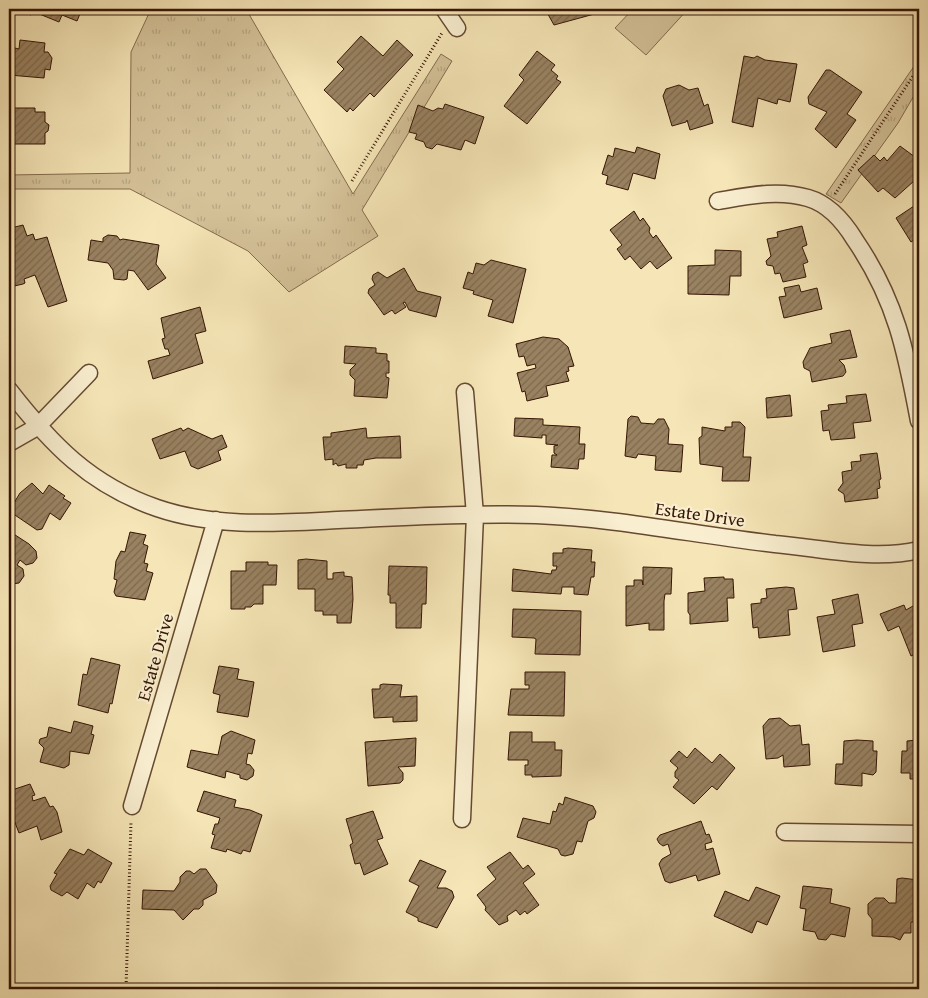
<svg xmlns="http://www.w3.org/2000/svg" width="928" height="998" font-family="'Gentium Book Plus',serif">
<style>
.grass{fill:#d5c299;stroke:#856c4e}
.park{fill:url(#park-tufts);stroke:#856c4e}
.building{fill:url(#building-hatch);stroke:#351504}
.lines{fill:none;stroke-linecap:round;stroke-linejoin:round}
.street-casing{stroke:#654931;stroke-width:19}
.path{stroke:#351504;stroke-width:3;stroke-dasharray:1 2.5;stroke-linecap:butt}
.street{stroke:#f9efd0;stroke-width:16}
.labels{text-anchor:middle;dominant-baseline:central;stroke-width:4.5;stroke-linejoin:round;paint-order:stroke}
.street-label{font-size:18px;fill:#351504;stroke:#f9efd0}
</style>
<defs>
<pattern id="park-tufts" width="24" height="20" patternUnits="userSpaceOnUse" patternTransform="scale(1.25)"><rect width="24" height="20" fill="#d5c299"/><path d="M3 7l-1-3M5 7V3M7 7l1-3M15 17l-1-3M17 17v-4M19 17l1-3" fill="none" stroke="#b7a682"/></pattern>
<pattern id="building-hatch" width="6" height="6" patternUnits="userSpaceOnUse" patternTransform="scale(1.25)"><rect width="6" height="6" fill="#998261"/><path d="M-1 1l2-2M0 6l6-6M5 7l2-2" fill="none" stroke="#7e694e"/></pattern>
</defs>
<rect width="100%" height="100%" fill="#f6e6b7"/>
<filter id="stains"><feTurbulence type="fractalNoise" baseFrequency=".004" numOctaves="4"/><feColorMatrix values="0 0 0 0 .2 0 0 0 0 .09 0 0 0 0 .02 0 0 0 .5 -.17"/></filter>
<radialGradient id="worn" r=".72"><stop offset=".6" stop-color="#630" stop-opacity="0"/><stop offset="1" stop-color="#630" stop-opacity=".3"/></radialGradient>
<path class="grass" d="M 633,9 L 688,9 L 646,55 L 615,28 Z"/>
<path class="park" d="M 151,9 L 246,9 L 353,194 L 441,54 L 452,61 L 362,210 L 378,236 L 289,292 L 248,251 L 130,189 L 9,189 L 9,175 L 130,173 L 131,52 Z
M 919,59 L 919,87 L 898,123 L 841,203 L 826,194 Z"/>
<path class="building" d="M 15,9 L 82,9 L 77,21 L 62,15 L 59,22 L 32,11 L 31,15 Z
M 545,9 L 597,9 L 598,13 L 554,25 Z
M 361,36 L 383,56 L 397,40 L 413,55 L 374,97 L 370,93 L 353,111 L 350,108 L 347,112 L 324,90 L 344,69 L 337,62 Z
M 20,40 L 45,43 L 44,52 L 48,52 L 52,58 L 50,70 L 45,69 L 44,78 L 9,75 L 9,56 L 14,55 L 15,48 L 19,49 Z
M 537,51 L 555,65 L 551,70 L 558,76 L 556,79 L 561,82 L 527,124 L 504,106 L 524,80 L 519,75 Z
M 744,56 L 754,58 L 757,56 L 765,60 L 797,64 L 790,102 L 778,99 L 777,104 L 758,98 L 753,127 L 732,122 Z
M 826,70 L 830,70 L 862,92 L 847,114 L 856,120 L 836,148 L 815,129 L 827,112 L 809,104 L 808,97 Z
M 679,85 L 689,90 L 698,88 L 704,106 L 708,104 L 713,123 L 690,130 L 687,120 L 686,122 L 672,126 L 663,96 L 666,89 Z
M 445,104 L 484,117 L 475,144 L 465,140 L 461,150 L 437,144 L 432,149 L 426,147 L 424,142 L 415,139 L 417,134 L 409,132 L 418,105 L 433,111 L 438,108 L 443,109 Z
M 9,108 L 35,108 L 35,112 L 45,112 L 45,122 L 49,125 L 48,131 L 45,133 L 45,144 L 9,144 Z
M 900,146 L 919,160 L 919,169 L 913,176 L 915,178 L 914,181 L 895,198 L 883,188 L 878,192 L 858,170 L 874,155 L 880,161 L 884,157 L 887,161 Z
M 637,147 L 660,154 L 655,179 L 633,173 L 628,190 L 606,184 L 608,176 L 602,174 L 608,155 L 613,157 L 615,148 L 635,153 Z
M 914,206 L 917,212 L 919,210 L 919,244 L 917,245 L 914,240 L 911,242 L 896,218 Z
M 634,211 L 640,221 L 643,218 L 650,228 L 649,232 L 653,238 L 656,235 L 672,258 L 657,269 L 650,261 L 641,269 L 630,256 L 625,260 L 617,249 L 622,245 L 610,230 Z
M 23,225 L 27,236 L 33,234 L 35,240 L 47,237 L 67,301 L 48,307 L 35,275 L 24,279 L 25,283 L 23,284 L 10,287 L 9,242 L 15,240 L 11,228 Z
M 802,226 L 807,245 L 802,247 L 808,262 L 803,264 L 806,277 L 783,282 L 780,273 L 775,274 L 773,266 L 767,265 L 766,261 L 771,256 L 767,239 L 778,237 L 777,232 Z
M 108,235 L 117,236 L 120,240 L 123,239 L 159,245 L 156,264 L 166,278 L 148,290 L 134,271 L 128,270 L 127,279 L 124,280 L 114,279 L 113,270 L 108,263 L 88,260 L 91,240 L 103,242 L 103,238 Z
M 715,250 L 741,251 L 741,276 L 730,276 L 729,295 L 688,294 L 688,266 L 715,265 Z
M 491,260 L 526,269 L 513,323 L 488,316 L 493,300 L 473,294 L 474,291 L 463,288 L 468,272 L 473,274 L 476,263 L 484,265 Z
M 404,268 L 417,291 L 441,297 L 436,317 L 409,310 L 405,302 L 403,303 L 406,307 L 395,314 L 392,310 L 384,315 L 374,301 L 368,293 L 369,289 L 375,285 L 372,279 L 373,275 L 378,272 L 387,278 Z
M 799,285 L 801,292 L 817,288 L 822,309 L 784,318 L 779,297 L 786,296 L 784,288 Z
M 200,307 L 206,331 L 195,334 L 203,363 L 153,379 L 148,361 L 170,355 L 168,349 L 165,349 L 162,339 L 165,338 L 161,318 Z
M 850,330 L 857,357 L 839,360 L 844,365 L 846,372 L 843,376 L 812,382 L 810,371 L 804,368 L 803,362 L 810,348 L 832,343 L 830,334 Z
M 543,337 L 559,339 L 568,347 L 574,366 L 568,367 L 569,371 L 566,372 L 569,381 L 546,386 L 548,396 L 527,401 L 525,391 L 522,392 L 517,373 L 536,368 L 535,364 L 527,366 L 524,356 L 519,357 L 516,344 Z
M 345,346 L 376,348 L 376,353 L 387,354 L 387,361 L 389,361 L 389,373 L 386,373 L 386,377 L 389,378 L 387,398 L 354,396 L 355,380 L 350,375 L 350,370 L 356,364 L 344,363 Z
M 866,394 L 871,421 L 853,423 L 855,438 L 831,440 L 829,430 L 823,431 L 821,411 L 829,410 L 828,405 L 847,403 L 846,396 Z
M 790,395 L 792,416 L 767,418 L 766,398 Z
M 631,416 L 638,417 L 641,423 L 654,424 L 658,419 L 664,419 L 669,429 L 668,444 L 683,445 L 681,472 L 655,470 L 656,456 L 638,454 L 636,458 L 625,456 L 628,419 Z
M 515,418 L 543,419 L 543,425 L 580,427 L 579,444 L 585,444 L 584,459 L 579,459 L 578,469 L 551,467 L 552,455 L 557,455 L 554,453 L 554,446 L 558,445 L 546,444 L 546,435 L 542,435 L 542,438 L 514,436 Z
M 732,422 L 740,422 L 745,427 L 743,457 L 751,457 L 749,481 L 722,481 L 723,467 L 700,464 L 699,438 L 702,436 L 702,427 L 725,431 L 725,427 L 732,427 Z
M 181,428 L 183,431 L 188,428 L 212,439 L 222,435 L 227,447 L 218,451 L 221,460 L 198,469 L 191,466 L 185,451 L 160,459 L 152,439 Z
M 366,428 L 367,438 L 400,436 L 401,458 L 376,458 L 364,460 L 363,465 L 357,465 L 357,468 L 346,468 L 346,464 L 338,466 L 336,463 L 333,465 L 333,459 L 325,460 L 323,437 L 331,437 L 331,433 Z
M 877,453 L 881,479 L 879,480 L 880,488 L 877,489 L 878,498 L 845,502 L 844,494 L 838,490 L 843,483 L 842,472 L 852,470 L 851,462 L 861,461 L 860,455 Z
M 32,483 L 43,494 L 49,485 L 65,496 L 63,498 L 71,503 L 60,520 L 50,513 L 42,529 L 37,530 L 9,511 L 20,493 Z
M 9,531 L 29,544 L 36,551 L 37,558 L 33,563 L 26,565 L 20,560 L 17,565 L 23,569 L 24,576 L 19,583 L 12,584 L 9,582 Z
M 130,532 L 146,535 L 143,544 L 148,546 L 144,563 L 148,564 L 146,571 L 153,573 L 145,600 L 116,596 L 114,592 L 117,580 L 114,579 L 116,561 L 121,551 L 125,552 Z
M 568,548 L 592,550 L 591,562 L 595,562 L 594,577 L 591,577 L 588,595 L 574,594 L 574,587 L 562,587 L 561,594 L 512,591 L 513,569 L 551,574 L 552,570 L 556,570 L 557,566 L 553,566 L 553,553 L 563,553 L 563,549 Z
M 306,559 L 327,561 L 327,579 L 333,579 L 333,573 L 344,572 L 344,576 L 352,577 L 353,599 L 351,623 L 337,623 L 337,615 L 323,615 L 323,611 L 315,611 L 315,589 L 298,589 L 298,560 Z
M 246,562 L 268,562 L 268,565 L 277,565 L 276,585 L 263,585 L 263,604 L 254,604 L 251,607 L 245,607 L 245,609 L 231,609 L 231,571 L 246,571 Z
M 389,566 L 427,567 L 426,604 L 422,604 L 421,628 L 396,628 L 396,603 L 390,603 L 390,595 L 388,595 Z
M 643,567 L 672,568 L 671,594 L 665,594 L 664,601 L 664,630 L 649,630 L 649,623 L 626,626 L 626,586 L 634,586 L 634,580 L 642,580 L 643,585 Z
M 724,577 L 724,579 L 733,579 L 734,598 L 727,598 L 728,621 L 690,624 L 690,615 L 688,612 L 688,593 L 705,591 L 704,578 Z
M 786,587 L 794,588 L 797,609 L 788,610 L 790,635 L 759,638 L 758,627 L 753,628 L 751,604 L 761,603 L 761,599 L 767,598 L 766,589 Z
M 858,594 L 863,623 L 852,625 L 855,646 L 823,652 L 817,617 L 835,614 L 832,600 Z
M 904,605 L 906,610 L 913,606 L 919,609 L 919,655 L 918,653 L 911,656 L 899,626 L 888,631 L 880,614 Z
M 513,609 L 581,611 L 580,655 L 535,654 L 536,639 L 534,638 L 512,637 Z
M 91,658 L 120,665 L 112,704 L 110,703 L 108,713 L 78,705 L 83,674 L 87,675 Z
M 219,666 L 239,669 L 237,679 L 254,682 L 248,717 L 217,712 L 220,695 L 213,693 Z
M 525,672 L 565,672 L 564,716 L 508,715 L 511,689 L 529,689 L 529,685 L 525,685 Z
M 383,684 L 402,685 L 400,697 L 417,696 L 417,721 L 393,722 L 393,717 L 374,718 L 372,689 L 380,689 L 380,685 Z
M 780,718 L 790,726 L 800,725 L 802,745 L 809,744 L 810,765 L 784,767 L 783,755 L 778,758 L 766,759 L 763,726 L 769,719 Z
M 74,721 L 93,726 L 91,734 L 94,735 L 89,754 L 70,751 L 69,765 L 64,768 L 40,762 L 44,748 L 39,743 L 40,739 L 47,737 L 49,727 L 71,733 Z
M 231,731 L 255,740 L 252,754 L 248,753 L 246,764 L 250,765 L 254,770 L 253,776 L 247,780 L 240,778 L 240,775 L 226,771 L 225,778 L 187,767 L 191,750 L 218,755 L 222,736 Z
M 510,732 L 532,732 L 532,742 L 555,742 L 555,750 L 562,750 L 561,776 L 532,777 L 532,775 L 525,775 L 525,765 L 528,765 L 528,760 L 508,760 Z
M 416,738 L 415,766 L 398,767 L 403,773 L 403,780 L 400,783 L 368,786 L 365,742 Z
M 857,740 L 873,741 L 873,751 L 877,751 L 876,772 L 873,775 L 862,773 L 862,786 L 835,784 L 836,764 L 843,764 L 844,741 Z
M 917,740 L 919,740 L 919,779 L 910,779 L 910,773 L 901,773 L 902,751 L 907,751 L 907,741 Z
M 695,748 L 712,763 L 720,754 L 735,768 L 717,790 L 712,786 L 694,804 L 673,787 L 679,780 L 675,777 L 675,772 L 678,768 L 670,761 L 679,751 L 687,758 Z
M 30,784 L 35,795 L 32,796 L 33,801 L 45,797 L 50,807 L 53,806 L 57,812 L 62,832 L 41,840 L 37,826 L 19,833 L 14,820 L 9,814 L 10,810 L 14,808 L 9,809 L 9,791 Z
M 204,791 L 236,800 L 234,807 L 250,810 L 262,815 L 250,852 L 243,850 L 241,854 L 227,849 L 226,852 L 211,848 L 215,835 L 212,834 L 215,824 L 218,824 L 220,818 L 197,811 Z
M 565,797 L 593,806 L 596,812 L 594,818 L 588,821 L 582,842 L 577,841 L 573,854 L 565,856 L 561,855 L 558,849 L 517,837 L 523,818 L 550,824 L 553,811 L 556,812 L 559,803 L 563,805 Z
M 373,811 L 383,838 L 377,840 L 388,864 L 364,875 L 360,863 L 355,864 L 350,845 L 353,843 L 346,819 Z
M 701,821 L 706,835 L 709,834 L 712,842 L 705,844 L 706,850 L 713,848 L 720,874 L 698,881 L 696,875 L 670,883 L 665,881 L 659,864 L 662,859 L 671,854 L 668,844 L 663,846 L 659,843 L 657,839 L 660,835 Z
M 70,849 L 84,855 L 88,849 L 112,863 L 101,883 L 98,881 L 94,888 L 87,883 L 78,899 L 67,892 L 62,896 L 51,890 L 50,886 L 57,874 L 54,873 Z
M 510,852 L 523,869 L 528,865 L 535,874 L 523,883 L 539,905 L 527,914 L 525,911 L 520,915 L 516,910 L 507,916 L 508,921 L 499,925 L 485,910 L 486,907 L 477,895 L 496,879 L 487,867 Z
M 420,860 L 446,871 L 437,888 L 446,888 L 452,891 L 454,897 L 437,928 L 418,921 L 418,918 L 406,912 L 419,886 L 409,881 Z
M 200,869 L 206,869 L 217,885 L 216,893 L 203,900 L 203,905 L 199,909 L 194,909 L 183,920 L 174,910 L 142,909 L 143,890 L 174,891 L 180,882 L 180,877 L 186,871 L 190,871 L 194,874 Z
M 902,878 L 918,880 L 917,922 L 911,922 L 911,933 L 904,933 L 900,940 L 893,937 L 872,936 L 872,919 L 868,914 L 868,904 L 875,898 L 884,898 L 889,903 L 896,903 L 897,879 Z
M 803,886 L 832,889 L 830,903 L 850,908 L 845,937 L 831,934 L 826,940 L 818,939 L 815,932 L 803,930 L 806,909 L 800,908 Z
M 756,887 L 780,896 L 767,925 L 757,921 L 752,933 L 714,916 L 725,891 L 749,901 Z"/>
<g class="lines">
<g class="street-casing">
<path id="street" d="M 444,9 L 457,28
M 718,201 C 747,196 778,189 808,198 C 829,204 844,222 855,240 C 896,300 906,351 919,421
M 9,390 C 51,444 90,485 157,508 C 215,528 278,523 338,520 C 404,517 471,513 536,515 C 616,518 696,535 775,544 C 822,548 873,561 919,550
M 9,443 L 37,427 L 89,373
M 132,806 L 216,520
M 462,819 L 475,515 L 465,392
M 785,832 L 919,834"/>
</g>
<path class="path" d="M 352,181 L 442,33
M 835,194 L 919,67
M 126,989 L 131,821"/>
<use href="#street" class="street"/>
</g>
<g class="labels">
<g class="street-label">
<text transform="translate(700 514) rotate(8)">Estate Drive</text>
<text transform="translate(155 657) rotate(-74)">Estate Drive</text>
</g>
</g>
<rect width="928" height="998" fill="none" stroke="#f6e6b7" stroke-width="30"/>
<rect x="10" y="10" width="908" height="978" fill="none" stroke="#351504" stroke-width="2.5"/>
<rect x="15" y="15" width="898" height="968" fill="none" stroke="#351504"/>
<rect width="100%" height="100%" filter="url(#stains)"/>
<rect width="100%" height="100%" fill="url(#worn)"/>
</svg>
